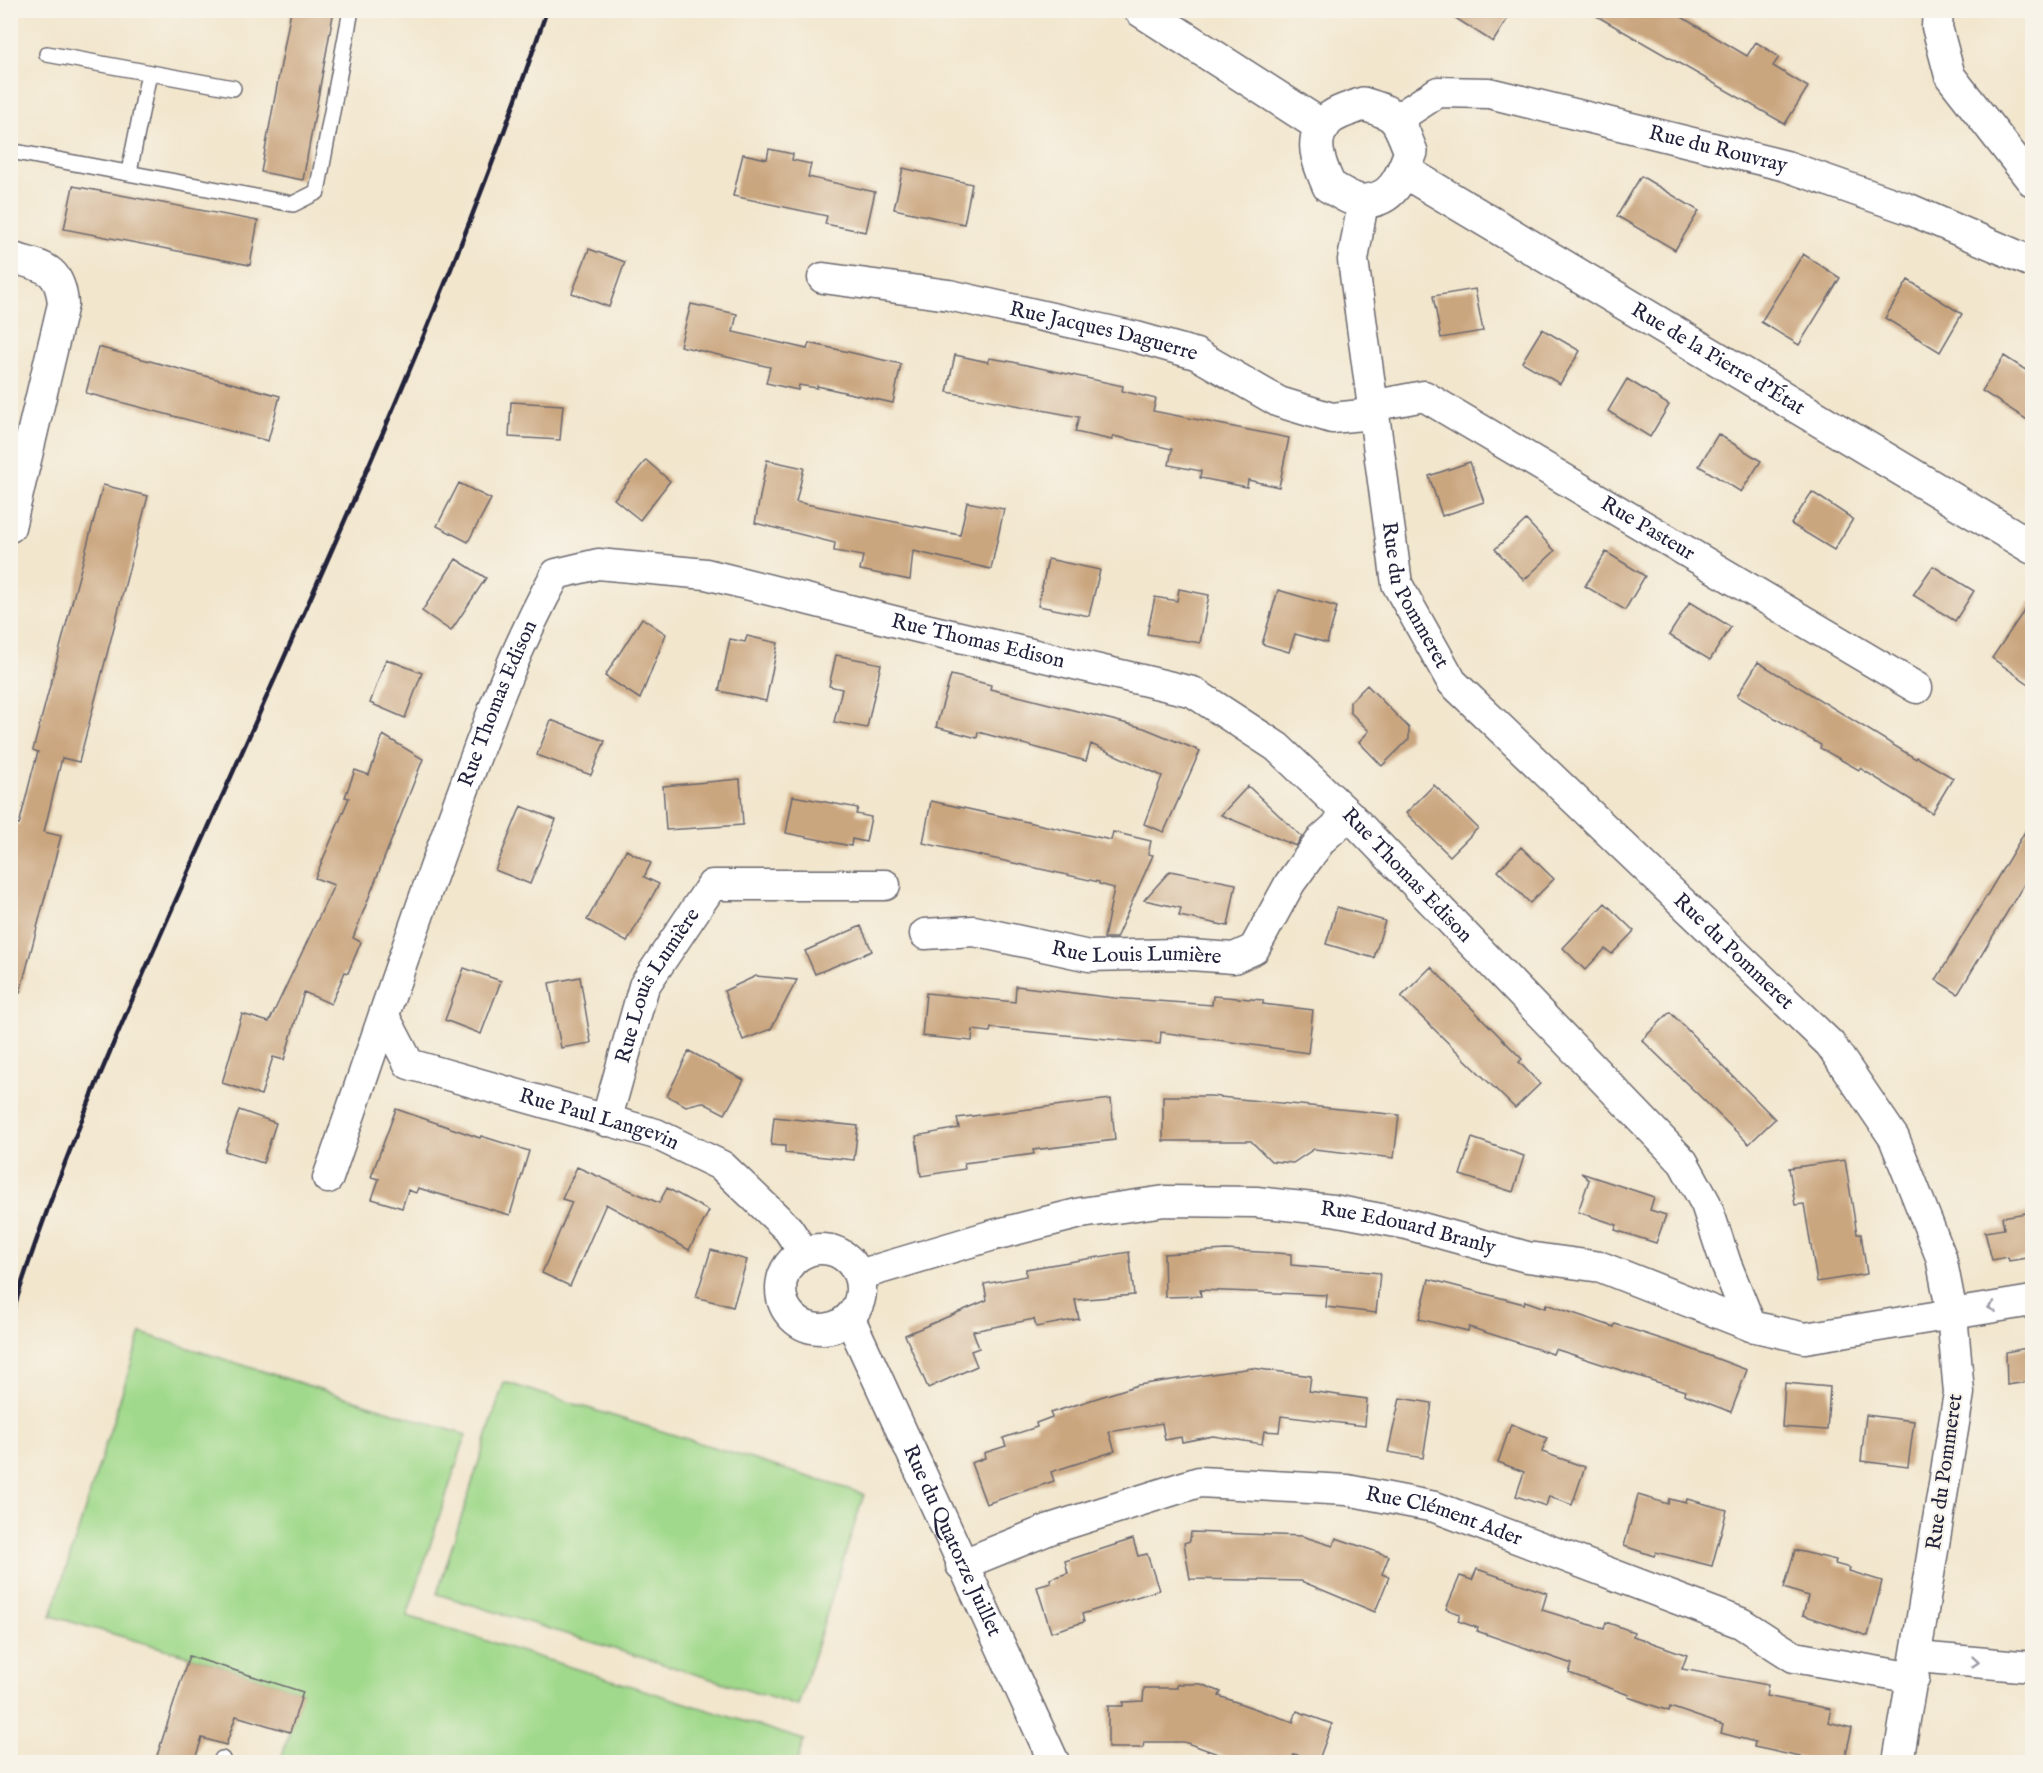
<svg xmlns="http://www.w3.org/2000/svg" width="2043" height="1773" font-family="'IM FELL English',serif">
<style>
.green{fill:#a0d98b;stroke:#617e63;stroke-width:1.5}
.building{fill:#caa67f}
.lines{fill:none;stroke-linecap:round;stroke-linejoin:round}
.service-casing{stroke:#6b676e;stroke-width:18}
.minor-casing{stroke:#6b676e;stroke-width:33}
.tertiary-casing{stroke:#6b676e;stroke-width:36}
.service{stroke:#fff;stroke-width:15}
.minor{stroke:#fff;stroke-width:30}
.tertiary{stroke:#fff;stroke-width:33}
.rail{stroke:#22223b;stroke-width:4.5}
.oneway{stroke:#9c9ca7}
.labels{text-anchor:middle;dominant-baseline:central;stroke-width:4.5;stroke-linejoin:round;paint-order:stroke}
.street-label{font-size:21px;fill:#22223b;stroke:#f7f3e8}
</style>
<rect width="100%" height="100%" fill="#f7f3e8"/>
<filter id="ink" filterUnits="userSpaceOnUse"><feTurbulence type="fractalNoise" baseFrequency=".0167" numOctaves="2"/><feDisplacementMap in="SourceGraphic" scale="12" xChannelSelector="R" yChannelSelector="G"/><feConvolveMatrix kernelMatrix="1 2 1 2 8 2 1 2 1" color-interpolation-filters="sRGB"/></filter>
<filter id="wash" filterUnits="userSpaceOnUse"><feTurbulence type="fractalNoise" baseFrequency=".008" numOctaves="4" result="noise"/><feDisplacementMap in="SourceGraphic" scale="24" xChannelSelector="R" yChannelSelector="G"/><feGaussianBlur stdDeviation="1.35" result="paint"/><feColorMatrix in="noise" values="0 0 0 0 0 0 0 0 0 0 0 0 0 0 0 0 0 1.4 0 .05"/><feComposite in="paint" operator="in"/></filter>
<g filter="url(#wash)">
<rect width="100%" height="100%" fill="#f2e6cd"/>
<path class="green" d="M 141,1333 L 466,1435 L 407,1616 L 804,1740 L 797,1762 L 280,1762 L 302,1692 L 189,1656 L 51,1616 Z
M 504,1382 L 864,1494 L 798,1706 L 437,1594 Z"/>
<g id="blocks">
<path class="building" d="M 291,10 L 334,10 L 303,180 L 261,172 Z
M 1443,10 L 1513,10 L 1493,42 Z
M 1586,10 L 1670,10 L 1747,56 L 1756,42 L 1779,57 L 1773,66 L 1808,87 L 1785,124 Z
M 769,149 L 793,154 L 792,160 L 811,164 L 808,177 L 875,192 L 866,232 L 825,224 L 827,216 L 733,196 L 743,154 L 767,159 Z
M 903,168 L 972,184 L 964,224 L 894,209 Z
M 1641,176 L 1699,211 L 1675,250 L 1617,216 Z
M 73,186 L 258,221 L 250,265 L 64,229 Z
M 589,249 L 625,262 L 609,307 L 572,293 Z
M 1803,254 L 1840,278 L 1799,345 L 1761,322 Z
M 1908,280 L 1962,314 L 1940,352 L 1885,318 Z
M 1475,289 L 1483,331 L 1441,338 L 1433,296 Z
M 691,304 L 737,314 L 733,332 L 807,349 L 809,343 L 901,364 L 893,403 L 817,386 L 817,388 L 799,385 L 798,390 L 766,383 L 770,367 L 680,346 Z
M 1542,329 L 1580,351 L 1560,384 L 1522,362 Z
M 98,347 L 280,396 L 268,441 L 86,393 Z
M 955,355 L 988,362 L 989,358 L 1008,361 L 1123,386 L 1122,391 L 1156,399 L 1153,411 L 1289,438 L 1279,487 L 1248,480 L 1247,487 L 1200,478 L 1201,471 L 1169,465 L 1172,449 L 1113,436 L 1112,440 L 1075,432 L 1079,417 L 947,392 Z
M 2004,356 L 2032,374 L 2032,423 L 1982,391 Z
M 1627,379 L 1669,405 L 1650,437 L 1608,411 Z
M 511,402 L 563,405 L 560,440 L 509,437 Z
M 1718,434 L 1761,461 L 1741,492 L 1699,466 Z
M 646,460 L 670,481 L 640,520 L 614,499 Z
M 767,460 L 804,468 L 796,502 L 960,535 L 967,502 L 1004,509 L 991,569 L 913,551 L 910,580 L 860,570 L 863,556 L 834,551 L 835,543 L 755,523 Z
M 1470,462 L 1484,502 L 1442,516 L 1429,476 Z
M 459,483 L 491,499 L 468,542 L 437,526 Z
M 103,485 L 148,496 L 79,762 L 62,758 L 44,832 L 61,836 L 20,993 L 10,992 L 10,839 L 14,824 L 19,825 L 32,773 L 38,752 L 33,750 Z
M 1812,492 L 1853,519 L 1834,550 L 1791,524 Z
M 1526,520 L 1555,551 L 1524,580 L 1495,549 Z
M 1606,552 L 1645,576 L 1625,610 L 1585,586 Z
M 456,559 L 486,578 L 451,631 L 422,611 Z
M 1048,559 L 1100,570 L 1089,616 L 1038,606 Z
M 1933,566 L 1974,591 L 1955,621 L 1913,595 Z
M 1179,589 L 1209,595 L 1200,643 L 1147,634 L 1155,597 L 1177,601 Z
M 1278,590 L 1337,607 L 1327,643 L 1295,634 L 1289,652 L 1262,644 Z
M 2032,599 L 2032,686 L 1992,658 Z
M 1690,602 L 1731,627 L 1710,660 L 1669,635 Z
M 642,618 L 666,634 L 640,699 L 605,676 Z
M 747,636 L 778,643 L 766,701 L 719,691 L 730,639 L 745,642 Z
M 836,655 L 881,664 L 867,728 L 834,722 L 842,689 L 829,686 Z
M 386,659 L 422,673 L 405,718 L 370,703 Z
M 1758,662 L 1916,759 L 1917,757 L 1953,778 L 1932,813 L 1860,768 L 1859,770 L 1820,748 L 1821,745 L 1737,696 Z
M 951,675 L 991,685 L 990,689 L 1144,728 L 1200,751 L 1164,832 L 1144,824 L 1162,776 L 1091,744 L 1086,761 L 978,732 L 977,738 L 936,727 Z
M 1367,685 L 1409,728 L 1409,739 L 1382,766 L 1359,742 L 1369,731 L 1350,712 L 1350,702 Z
M 551,720 L 605,741 L 591,775 L 537,755 Z
M 383,735 L 423,759 L 353,938 L 361,942 L 348,973 L 345,972 L 331,1004 L 304,992 L 284,1060 L 273,1057 L 261,1095 L 222,1083 L 242,1014 L 269,1022 L 334,885 L 315,878 L 349,798 L 345,797 L 355,770 L 369,775 Z
M 740,779 L 743,825 L 666,830 L 663,786 Z
M 1434,785 L 1478,828 L 1450,856 L 1406,813 Z
M 1248,786 L 1302,837 L 1296,846 L 1221,815 Z
M 793,796 L 858,808 L 856,814 L 871,817 L 866,842 L 852,839 L 851,846 L 786,833 Z
M 931,801 L 1111,840 L 1113,832 L 1151,841 L 1148,854 L 1153,855 L 1116,938 L 1104,938 L 1114,888 L 1099,884 L 1099,882 L 923,843 Z
M 521,806 L 556,820 L 530,884 L 495,870 Z
M 2032,820 L 2032,871 L 1958,994 L 1936,980 Z
M 1521,847 L 1554,879 L 1530,903 L 1498,871 Z
M 626,850 L 651,863 L 644,877 L 659,884 L 627,942 L 587,920 Z
M 1170,871 L 1236,884 L 1228,926 L 1179,916 L 1181,908 L 1144,900 Z
M 1605,903 L 1634,931 L 1612,954 L 1605,949 L 1585,970 L 1563,948 Z
M 1337,907 L 1385,921 L 1374,958 L 1326,944 Z
M 861,926 L 872,951 L 815,974 L 805,951 Z
M 1431,967 L 1522,1059 L 1519,1062 L 1540,1084 L 1515,1108 L 1401,997 Z
M 464,968 L 501,981 L 481,1034 L 445,1020 Z
M 756,976 L 797,980 L 771,1029 L 743,1040 L 724,991 Z
M 580,977 L 591,1043 L 561,1048 L 549,983 Z
M 1016,986 L 1114,998 L 1212,1005 L 1213,996 L 1263,1000 L 1263,1004 L 1313,1010 L 1308,1053 L 1161,1032 L 1160,1044 L 991,1028 L 990,1032 L 973,1030 L 972,1041 L 922,1036 L 926,993 L 1015,1002 Z
M 1670,1012 L 1775,1119 L 1749,1144 L 1642,1040 Z
M 689,1051 L 744,1080 L 725,1114 L 702,1102 L 686,1106 L 667,1096 Z
M 1163,1096 L 1210,1096 L 1399,1115 L 1394,1158 L 1314,1149 L 1293,1163 L 1271,1161 L 1251,1141 L 1163,1141 Z
M 1111,1099 L 1115,1140 L 1033,1150 L 1034,1154 L 964,1163 L 965,1169 L 921,1176 L 916,1136 L 959,1128 L 957,1118 Z
M 396,1109 L 480,1138 L 481,1136 L 529,1151 L 510,1215 L 418,1188 L 416,1193 L 408,1190 L 402,1208 L 372,1199 L 379,1179 L 371,1177 Z
M 239,1110 L 276,1123 L 263,1163 L 225,1151 Z
M 774,1117 L 858,1126 L 854,1160 L 785,1153 L 785,1146 L 771,1145 Z
M 1472,1138 L 1524,1156 L 1513,1192 L 1460,1175 Z
M 1845,1160 L 1857,1234 L 1861,1234 L 1867,1274 L 1817,1282 L 1804,1204 L 1795,1205 L 1789,1168 Z
M 577,1167 L 659,1203 L 667,1188 L 709,1211 L 689,1250 L 606,1204 L 570,1286 L 542,1273 L 572,1202 L 562,1199 Z
M 1581,1173 L 1654,1197 L 1650,1210 L 1666,1215 L 1656,1243 L 1615,1230 L 1617,1225 L 1578,1212 L 1589,1180 Z
M 2032,1212 L 2032,1257 L 2009,1261 L 2008,1257 L 1992,1260 L 1985,1232 L 2004,1229 L 2002,1217 Z
M 711,1250 L 747,1260 L 733,1307 L 696,1297 Z
M 1226,1250 L 1291,1254 L 1291,1265 L 1380,1273 L 1376,1313 L 1326,1307 L 1327,1295 L 1200,1290 L 1201,1296 L 1165,1297 L 1164,1254 Z
M 1129,1252 L 1134,1295 L 1075,1300 L 1079,1319 L 1036,1327 L 1034,1319 L 973,1331 L 979,1348 L 971,1351 L 977,1366 L 928,1388 L 905,1335 L 987,1300 L 984,1284 L 1026,1276 L 1026,1269 Z
M 1429,1279 L 1524,1304 L 1525,1301 L 1545,1308 L 1546,1304 L 1614,1327 L 1615,1324 L 1683,1346 L 1747,1370 L 1731,1412 L 1684,1394 L 1685,1391 L 1555,1349 L 1553,1354 L 1469,1327 L 1468,1331 L 1419,1319 Z
M 2032,1347 L 2032,1381 L 2007,1385 L 2006,1352 Z
M 1252,1368 L 1311,1376 L 1309,1391 L 1367,1399 L 1365,1426 L 1281,1416 L 1279,1432 L 1264,1431 L 1262,1444 L 1213,1436 L 1182,1442 L 1181,1437 L 1165,1440 L 1162,1423 L 1109,1432 L 1115,1451 L 1051,1472 L 1054,1481 L 986,1504 L 971,1463 L 985,1458 L 984,1453 L 1006,1446 L 1003,1438 L 1037,1427 L 1036,1423 L 1052,1417 L 1050,1413 L 1138,1385 Z
M 1785,1383 L 1830,1387 L 1827,1430 L 1782,1427 Z
M 1400,1398 L 1432,1403 L 1423,1458 L 1388,1452 Z
M 1866,1415 L 1914,1421 L 1908,1467 L 1861,1461 Z
M 1511,1424 L 1547,1438 L 1542,1452 L 1585,1467 L 1572,1505 L 1549,1496 L 1546,1506 L 1516,1496 L 1524,1472 L 1498,1462 Z
M 1638,1495 L 1668,1504 L 1669,1499 L 1686,1503 L 1687,1499 L 1727,1510 L 1712,1566 L 1656,1552 L 1654,1556 L 1624,1546 Z
M 1191,1532 L 1302,1536 L 1333,1546 L 1336,1538 L 1389,1556 L 1382,1574 L 1389,1577 L 1375,1612 L 1301,1581 L 1190,1579 L 1184,1543 L 1190,1541 Z
M 1133,1539 L 1138,1556 L 1147,1554 L 1159,1590 L 1082,1614 L 1084,1622 L 1051,1632 L 1037,1587 L 1051,1583 L 1050,1579 L 1068,1573 L 1065,1561 Z
M 1795,1550 L 1836,1560 L 1835,1564 L 1850,1568 L 1849,1571 L 1882,1581 L 1868,1636 L 1803,1615 L 1808,1596 L 1784,1588 Z
M 1477,1569 L 1547,1593 L 1542,1610 L 1604,1629 L 1606,1622 L 1634,1632 L 1633,1636 L 1687,1655 L 1682,1669 L 1768,1685 L 1766,1696 L 1831,1709 L 1828,1722 L 1852,1728 L 1844,1762 L 1824,1762 L 1754,1747 L 1755,1742 L 1721,1733 L 1723,1725 L 1670,1707 L 1669,1711 L 1628,1697 L 1629,1695 L 1569,1673 L 1572,1664 L 1477,1631 L 1478,1628 L 1458,1621 L 1460,1614 L 1446,1609 L 1460,1576 L 1472,1580 Z
M 189,1656 L 303,1692 L 290,1732 L 236,1716 L 226,1745 L 202,1738 L 194,1762 L 155,1762 Z
M 1177,1684 L 1201,1684 L 1221,1692 L 1219,1696 L 1293,1722 L 1297,1711 L 1332,1724 L 1318,1762 L 1294,1754 L 1291,1762 L 1241,1762 L 1184,1742 L 1144,1742 L 1143,1748 L 1108,1748 L 1108,1706 L 1123,1706 L 1123,1702 L 1143,1701 L 1144,1688 L 1177,1688 Z"/>
</g>
</g>
<g filter="url(#ink)">
<use href="#blocks" fill-opacity="0" stroke="#6b676e" stroke-width="1.5"/>
<g class="lines">
<g class="service-casing">
<path id="service" d="M 47,54 L 233,88
M 10,151 L 293,204 L 317,192 L 351,10
M 129,172 L 149,73
M 221,1762 L 222,1759"/>
</g>
<g class="minor-casing">
<g id="minor">
<path d="M 1938,10 L 1937,27 L 1950,76 L 2032,181"/>
<path id="s1" d="M 1397,119 L 1438,92 L 1489,93 L 1786,166 L 1909,209 L 2032,262"/>
<path id="s2" d="M 1363,202 L 1353,260 L 1397,584 L 1452,682 L 1830,1044 L 1894,1138 L 1941,1257 L 1952,1314 L 1959,1393 L 1898,1762"/>
<path d="M 10,257 C 42,267 60,266 63,304 L 10,527"/>
<path id="s3" d="M 823,278 L 949,295 L 1136,337 L 1196,354 L 1279,402 L 1332,418 L 1372,414"/>
<path id="s4" d="M 1371,406 L 1424,396 L 1917,688"/>
<path id="s5" d="M 925,934 L 974,931 L 1089,956 L 1176,954 L 1234,958 L 1254,949 L 1290,883 L 1322,839 L 1349,815"/>
<path id="s6" d="M 384,1016 L 409,1064 L 656,1134 L 722,1166 L 788,1229 L 804,1253"/>
<path id="s7" d="M 606,1121 L 644,986 L 712,885 L 885,885"/>
<path id="s8" d="M 328,1178 C 373,1049 415,919 463,791 C 490,717 518,642 556,574 L 598,564 L 706,574 L 917,627 L 1193,692 L 1277,747 L 1349,815 L 1683,1162 L 1706,1204 L 1726,1264 L 1751,1326"/>
<circle cx="821" cy="1289" r="40"/>
<path id="s9" d="M 859,1275 L 990,1236 L 1081,1213 L 1165,1201 L 1256,1202 L 1333,1210 L 1407,1224 L 1527,1257 L 1601,1267 L 1751,1326 L 1805,1338 L 2032,1301"/>
<path id="s10" d="M 850,1319 L 1054,1762"/>
<path id="s11" d="M 961,1565 L 1050,1529 L 1199,1482 L 1347,1490 L 1435,1507 L 1741,1623 L 1794,1657 L 1914,1678"/>
<path d="M 1917,1657 L 2032,1667"/>
</g>
</g>
<g class="tertiary-casing">
<g id="tertiary">
<path d="M 1141,10 L 1323,127"/>
<path d="M 1363,104 C 1400,115 1397,118 1411,152 C 1402,175 1394,200 1365,201 C 1354,202 1338,191 1329,186 C 1320,165 1307,139 1328,120 C 1336,112 1353,108 1363,104 Z"/>
<path id="s12" d="M 1404,171 L 2032,547"/>
</g>
</g>
<use href="#service" class="service"/>
<use href="#minor" class="minor"/>
<use href="#tertiary" class="tertiary"/>
<path class="rail" d="M 10,1320 C 66,1140 145,970 221,799 C 337,539 456,280 547,10"/>
</g>
<defs><path id="oneway-chevron" d="M-2-3.5L2.5 0L-2 3.5" fill="none" stroke-width="1.6" stroke-linecap="round" stroke-linejoin="round" transform="scale(1.5)"/></defs>
<g class="oneway">
<use href="#oneway-chevron" transform="translate(1992 1307) rotate(171)"/>
<use href="#oneway-chevron" transform="translate(1975 1662) rotate(5)"/>
</g>
</g>
<g class="labels">
<g class="street-label">
<text stroke="none"><textPath href="#s1" startOffset="336">Rue du Rouvray</textPath></text>
<text stroke="none"><textPath href="#s3" startOffset="286">Rue Jacques Daguerre</textPath></text>
<text stroke="none"><textPath href="#s12" startOffset="366">Rue de la Pierre d'État</textPath></text>
<text stroke="none"><textPath href="#s4" startOffset="314">Rue Pasteur</textPath></text>
<text stroke="none"><textPath href="#s2" startOffset="402">Rue du Pommeret</textPath></text>
<text stroke="none"><textPath href="#s8" startOffset="1078">Rue Thomas Edison</textPath></text>
<text stroke="none"><textPath href="#s8" startOffset="504">Rue Thomas Edison</textPath></text>
<text stroke="none"><textPath href="#s8" startOffset="1582">Rue Thomas Edison</textPath></text>
<text stroke="none"><textPath href="#s2" startOffset="888">Rue du Pommeret</textPath></text>
<text stroke="none"><textPath href="#s5" startOffset="214">Rue Louis Lumière</textPath></text>
<text stroke="none"><textPath href="#s7" startOffset="146">Rue Louis Lumière</textPath></text>
<text stroke="none"><textPath href="#s6" startOffset="252">Rue Paul Langevin</textPath></text>
<text stroke="none"><textPath href="#s9" startOffset="561">Rue Edouard Branly</textPath></text>
<text transform="translate(1945 1472) rotate(-82)">Rue du Pommeret</text>
<text stroke="none"><textPath href="#s11" startOffset="501">Rue Clément Ader</textPath></text>
<text stroke="none"><textPath href="#s10" startOffset="244">Rue du Quatorze Juillet</textPath></text>
</g>
</g>
<rect width="2043" height="1773" fill="none" stroke="#f7f3e8" stroke-width="36"/>
</svg>
